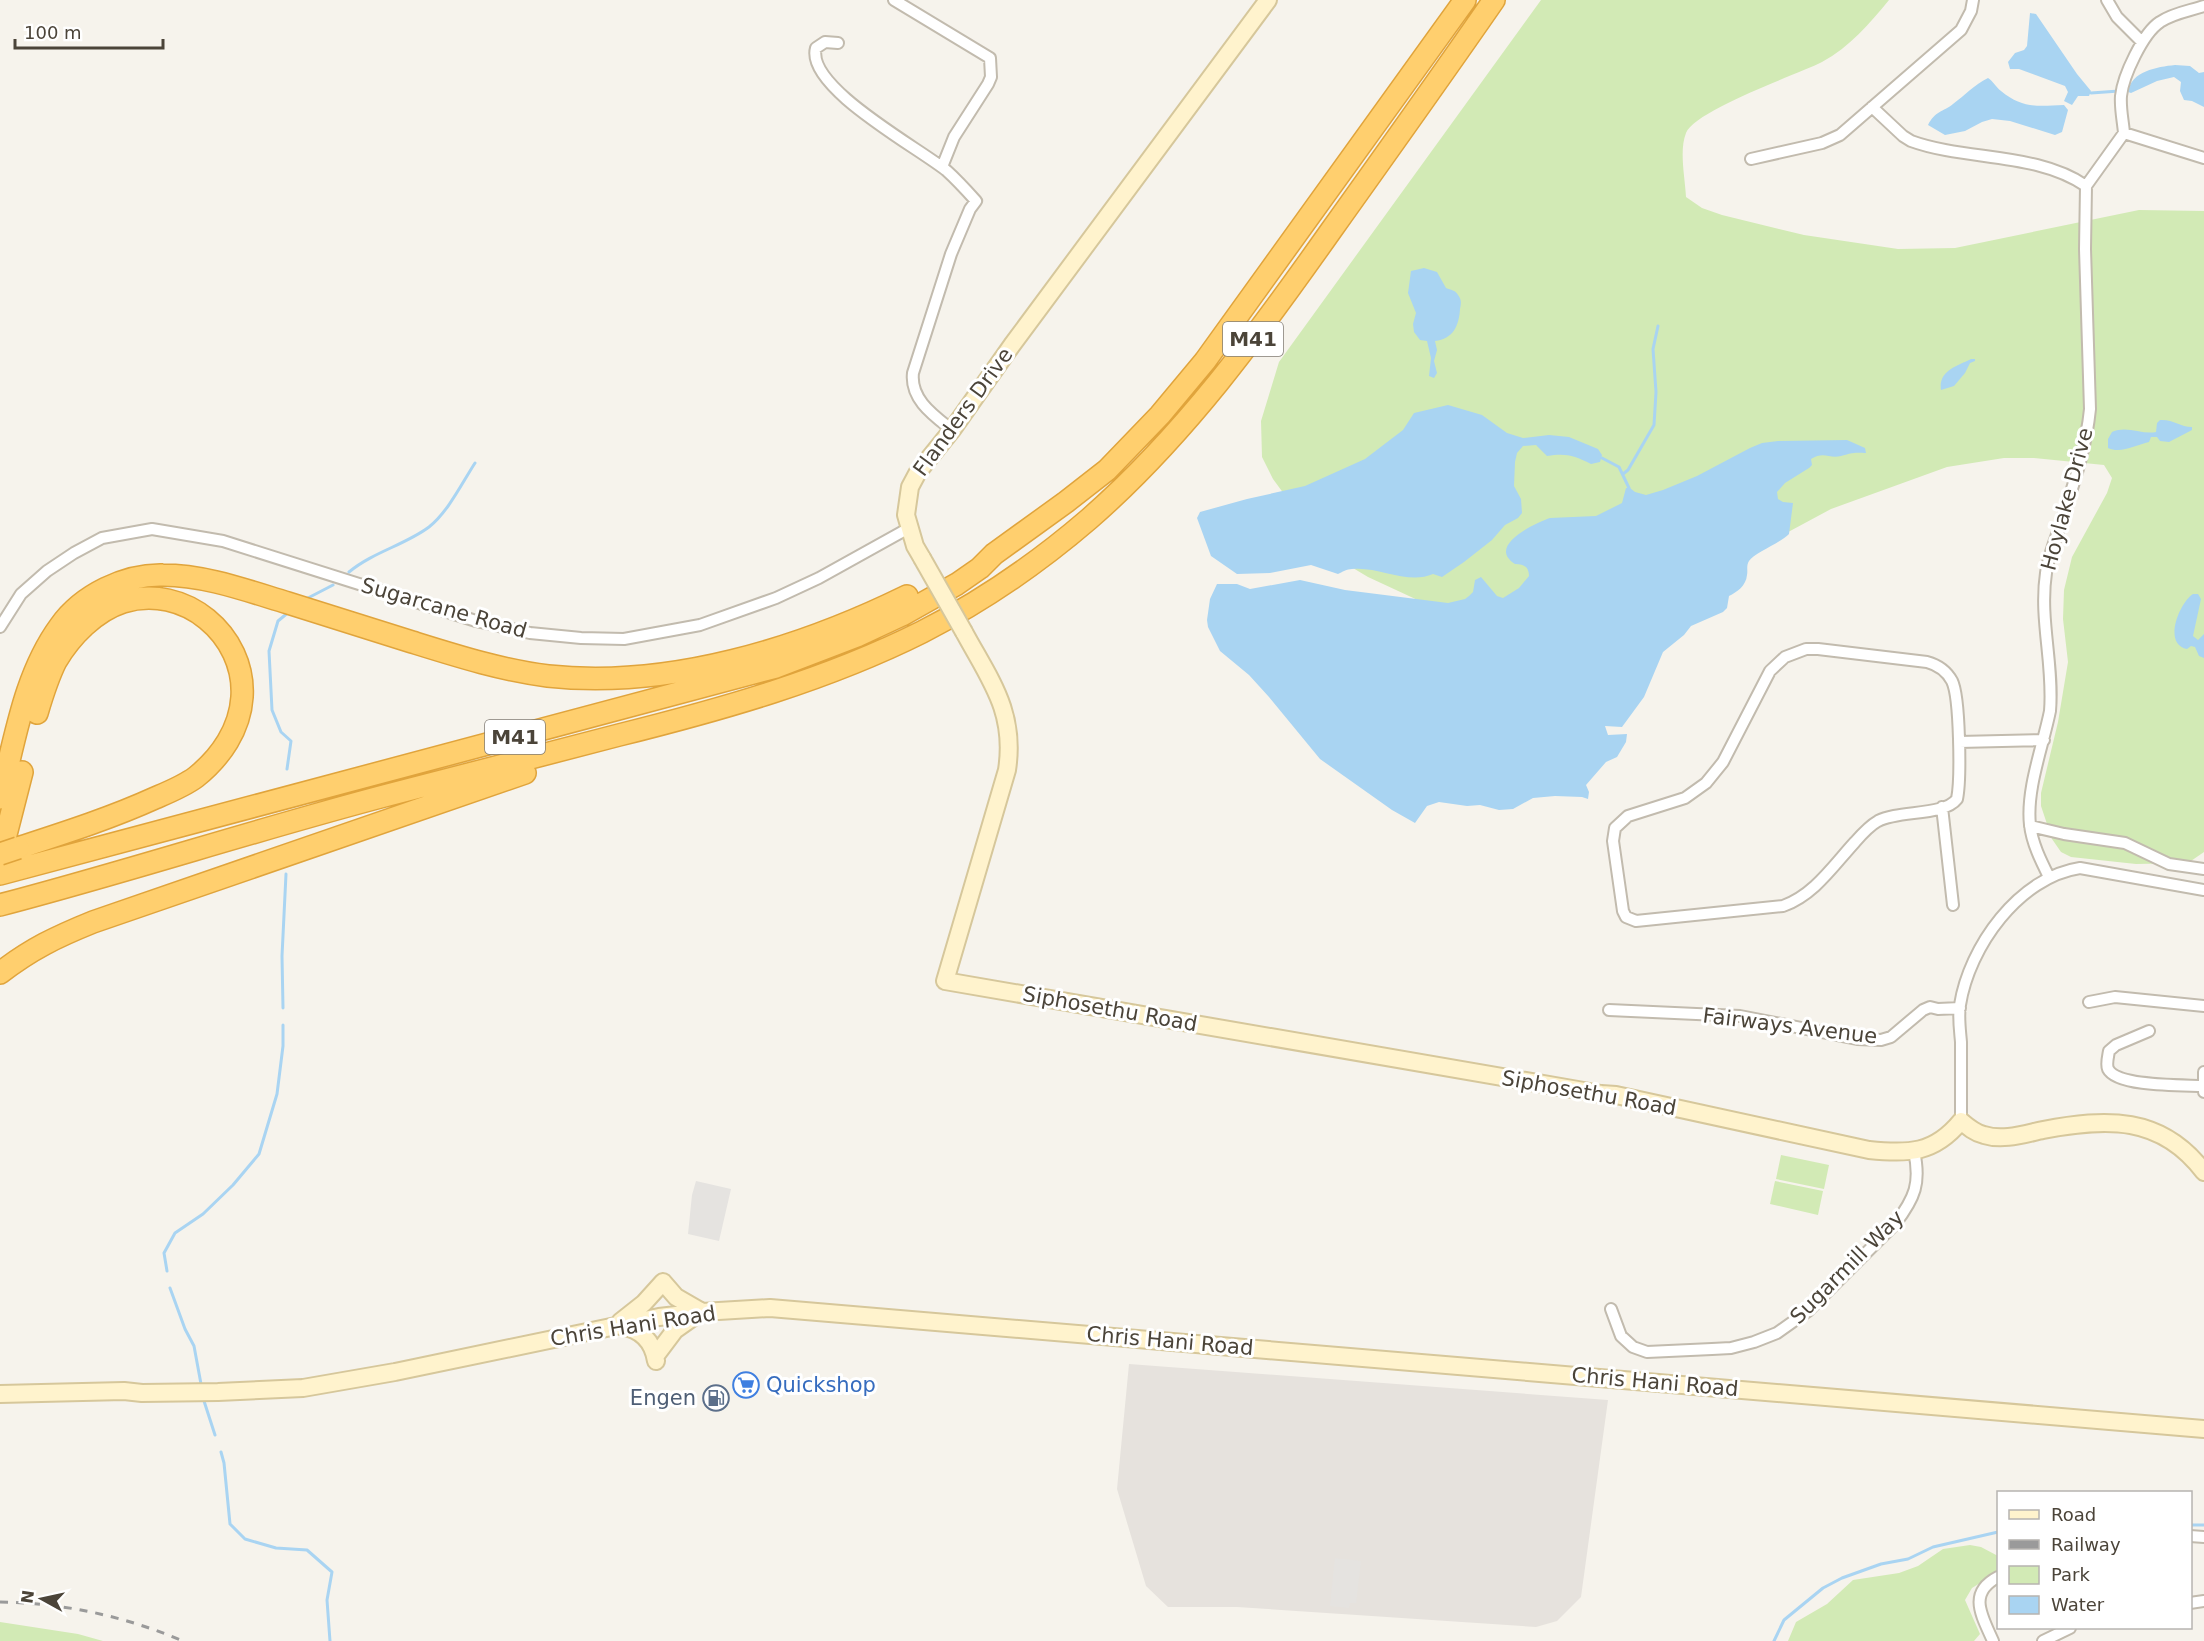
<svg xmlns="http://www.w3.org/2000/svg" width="2204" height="1641" font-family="'DejaVu Sans',sans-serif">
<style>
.industrial{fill:#e6e2dd}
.green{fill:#d2eab5}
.parking{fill:#e5e3e0}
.water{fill:#a9d4f2}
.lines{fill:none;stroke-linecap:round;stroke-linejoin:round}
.stream{stroke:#a9d4f2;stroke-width:3}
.street-casing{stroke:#c2bbae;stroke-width:14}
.secondary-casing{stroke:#d6c79b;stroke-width:20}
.highway-casing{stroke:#e0a43c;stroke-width:24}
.street{stroke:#fff;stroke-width:10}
.secondary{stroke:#fff3cd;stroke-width:16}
.highway{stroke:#ffcf6e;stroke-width:21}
.rail{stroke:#9a9a9a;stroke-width:3;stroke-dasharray:8 8;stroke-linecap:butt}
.secondary-bridge-casing{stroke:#d6c79b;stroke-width:20;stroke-linecap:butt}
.highway-bridge-casing{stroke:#e0a43c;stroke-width:24;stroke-linecap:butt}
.secondary-bridge{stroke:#fff3cd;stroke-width:16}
.highway-bridge{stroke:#ffcf6e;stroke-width:21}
.labels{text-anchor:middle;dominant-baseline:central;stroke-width:6;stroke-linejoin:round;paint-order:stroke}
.shield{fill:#fff;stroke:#817c74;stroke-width:1.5}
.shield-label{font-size:20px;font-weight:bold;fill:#4b4439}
.street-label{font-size:21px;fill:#4b4439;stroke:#fff}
.shop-label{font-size:21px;fill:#366cbe;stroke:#fff;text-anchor:start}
.service-label{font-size:21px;fill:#4e5e75;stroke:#fff;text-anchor:end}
</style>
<rect width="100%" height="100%" fill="#f6f3ec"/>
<path class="industrial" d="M 1129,1364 L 1608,1400 L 1581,1597 L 1557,1621 L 1536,1627 L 1237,1607 L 1168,1607 L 1146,1586 L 1117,1489 Z"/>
<path class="green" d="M 1541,0 L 1889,0 C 1870,23 1850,47 1822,62 C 1796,75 1695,110 1686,133 C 1679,151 1685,177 1686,197 L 1702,208 L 1722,215 L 1804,235 L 1898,249 L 1955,248 L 2139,210 L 2204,211 L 2204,852 L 2188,863 L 2136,864 L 2071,857 L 2061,852 L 2052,839 L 2041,806 L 2041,793 L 2058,722 L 2068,662 L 2063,619 L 2064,590 L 2072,557 L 2107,493 L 2112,478 L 2104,465 L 2034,458 L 2004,458 L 1947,467 L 1831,509 L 1699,580 L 1465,622 L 1368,577 L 1343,562 L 1306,524 L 1273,479 L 1262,457 L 1261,421 L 1279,362 Z
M 1781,1155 L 1829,1165 L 1824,1189 L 1776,1179 Z
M 1775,1181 L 1823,1191 L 1818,1215 L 1770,1204 Z
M 1970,1545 L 1981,1547 L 1998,1556 L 1998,1572 L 1972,1588 L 1965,1600 L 1980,1634 L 1974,1641 L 1788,1641 L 1796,1622 L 1827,1604 L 1853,1580 L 1899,1573 L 1918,1566 L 1943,1549 Z
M 0,1622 L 78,1634 L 103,1641 L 0,1641 Z"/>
<path class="parking" d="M 696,1181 L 731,1189 L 719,1241 L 688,1234 L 692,1195 Z
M 1335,1558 L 1361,1561 L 1356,1603 L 1350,1603 L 1349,1608 L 1330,1606 Z"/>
<path class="water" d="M 2030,13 L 2036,14 L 2077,74 L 2091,91 L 2089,96 L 2078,96 L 2072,105 L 2064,101 L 2068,92 L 2065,86 L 2019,69 L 2010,69 L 2008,62 L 2015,53 L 2024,50 L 2027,46 Z
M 2175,65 L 2190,66 L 2199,73 L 2204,72 L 2204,107 L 2192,101 L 2184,100 L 2180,91 L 2181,82 L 2174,77 L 2157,81 L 2131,93 L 2128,92 C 2131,71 2157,67 2175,65 Z
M 1988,78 C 1993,81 1996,87 2001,91 C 2023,109 2038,106 2064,105 L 2068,110 L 2062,132 L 2055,135 L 2010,121 L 1992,119 L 1982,122 L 1965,131 L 1945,135 L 1928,125 C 1935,111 1943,112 1953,104 C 1965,95 1974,85 1988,78 Z
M 1424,268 L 1437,272 L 1446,288 C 1451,290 1455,290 1458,295 C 1462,300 1461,304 1460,309 C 1459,326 1453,339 1435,341 L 1437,350 L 1434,361 L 1437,373 L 1434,378 L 1429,376 L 1431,358 L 1427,341 L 1420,340 L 1414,332 L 1413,324 L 1416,313 L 1408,293 L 1411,271 Z
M 1971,359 L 1975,359 L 1975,361 L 1970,363 L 1965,373 L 1954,386 L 1941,390 C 1938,371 1957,366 1971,359 Z
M 1448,405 L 1482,415 L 1507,433 L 1523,438 L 1549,435 L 1569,437 L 1598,449 L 1602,455 L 1600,462 L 1591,464 C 1574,455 1565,453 1547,456 L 1536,445 L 1523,446 L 1517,453 L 1515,462 L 1514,486 L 1521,499 L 1522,513 L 1518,518 L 1505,525 L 1492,540 L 1464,562 L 1442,577 L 1433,574 C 1408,585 1378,566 1352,569 C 1347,569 1342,572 1338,574 L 1311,565 L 1270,573 L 1237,574 L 1211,556 L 1197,518 L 1200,512 L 1247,499 L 1305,486 L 1365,459 L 1403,430 L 1414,413 Z
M 2160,420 C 2173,419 2180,427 2192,427 L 2192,430 L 2169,442 L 2160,441 L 2157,437 L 2151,437 L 2149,442 C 2136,445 2121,454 2108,448 L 2108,439 L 2112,432 C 2127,425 2142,435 2156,432 L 2157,423 Z
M 1847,440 L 1865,448 L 1866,453 C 1854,452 1851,453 1841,456 C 1829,459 1824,451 1811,459 L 1812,465 L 1809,468 L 1785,483 L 1777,492 L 1778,499 L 1783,502 L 1793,503 L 1789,534 C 1780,543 1754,553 1749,561 C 1746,566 1748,570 1747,575 C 1746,586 1737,592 1729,596 L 1727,608 L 1723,612 L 1691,626 L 1684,635 L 1663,652 L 1644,697 L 1622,727 L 1605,726 L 1608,735 L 1627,734 L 1626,742 L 1617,757 L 1606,762 L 1586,785 L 1589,792 L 1588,799 L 1582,797 L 1555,796 L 1533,798 L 1513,809 L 1499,810 L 1480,805 L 1467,806 L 1439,802 L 1427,806 L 1415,823 L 1392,810 L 1320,759 L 1269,697 L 1249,675 L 1220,651 L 1208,627 L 1207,620 L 1210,599 L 1217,584 L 1237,584 L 1250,589 L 1300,580 L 1345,590 L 1448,603 L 1465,599 L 1469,596 L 1473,592 L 1475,580 L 1481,577 L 1497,596 L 1503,598 L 1519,588 L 1529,576 C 1529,567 1524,564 1515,564 C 1486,546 1535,523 1550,518 L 1596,516 L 1622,503 L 1626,488 L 1630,488 L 1635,492 L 1646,495 L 1663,490 L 1697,476 L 1750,448 L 1762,443 L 1778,441 Z
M 2193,594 L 2198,594 L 2201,599 L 2193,636 L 2198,640 L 2204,634 L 2204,658 L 2199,656 L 2195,647 L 2191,646 L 2187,649 C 2162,644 2180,602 2193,594 Z"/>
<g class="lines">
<path class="stream" d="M 2091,93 L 2119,91
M 1602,458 L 1619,467 L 1629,488
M 1623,474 L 1628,470 L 1654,425 L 1656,392 L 1653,349 L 1658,326
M 349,572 C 373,552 405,545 429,527 C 448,512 462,483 475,463
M 306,599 L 333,585
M 287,769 L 291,741 L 281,732 L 272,710 L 269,651 L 278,621 L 290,611
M 283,1008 L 282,956 L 286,874
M 167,1271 L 164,1253 L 175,1233 L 203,1214 L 233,1185 L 259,1154 L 277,1094 L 283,1046 L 283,1025
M 170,1288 L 185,1329 L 194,1346 L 201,1384
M 204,1401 L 215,1435
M 221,1452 L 224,1463 L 230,1524 L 245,1539 L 276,1548 L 307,1550 L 332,1572 L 327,1600 L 330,1641
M 2190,1525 L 2204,1525
M 1774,1641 L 1784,1620 L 1823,1588 L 1842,1578 L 1881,1564 L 1908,1559 L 1933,1547 L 1998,1532"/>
<g class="street-casing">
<path id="street" d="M 894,0 L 990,58 L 991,77 L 988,84 L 954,137 L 942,167
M 2107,0 L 2117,17 L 2142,42
M 838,43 L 825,42 L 816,48 C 805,87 919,148 947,171 C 957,180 967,191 976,201 L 970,209 L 951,254 L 913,373 C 910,399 933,415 952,430
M 1872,107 L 1903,136 L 1911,141 C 1966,161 2037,152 2086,186
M 2124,133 C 2123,121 2120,108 2121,96 C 2123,76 2143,33 2160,22 C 2173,13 2189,11 2204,6
M 1751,159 L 1822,143 L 1840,135 L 1961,30 L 1971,11 L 1973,0
M 2086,186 L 2124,133 L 2204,158
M 0,627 L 21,594 L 47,571 L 74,553 L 102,538 L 152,529 L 223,541 L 476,621 L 530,633 L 581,638 L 624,639 L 700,625 L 776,598 L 819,578 L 909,528
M 1806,649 L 1818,649 L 1927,662 C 1938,665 1946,670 1952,681 C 1960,697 1961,780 1957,799 C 1944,816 1899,810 1878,821 C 1869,826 1862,834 1855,842 C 1833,866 1814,895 1783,906 L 1636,921 L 1626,917 L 1623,911 L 1613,841 L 1615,828 L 1628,816 L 1685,798 L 1706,783 L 1723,762 L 1770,671 L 1785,657 Z
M 1959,742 L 2044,740
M 1942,807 L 1953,905
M 2030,826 L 2064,834 L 2125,843 L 2169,864 L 2204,869
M 2049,877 C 2041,861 2032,843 2030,825 C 2026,789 2043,746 2050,711 C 2054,665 2039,619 2046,573 C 2048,558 2054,543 2059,529 C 2072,489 2086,450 2090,409 L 2085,249 L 2086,186
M 2089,1002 L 2115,997 L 2204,1006
M 1609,1010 L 1740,1016 L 1857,1039 L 1881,1040 L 1891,1037 L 1923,1010 L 1930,1007 L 1938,1009 L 1960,1008
M 2149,1031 L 2116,1045 L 2109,1051 C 2108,1057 2106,1064 2108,1069 C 2117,1087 2184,1085 2203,1086
M 2204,1092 L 2204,1072
M 1961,1121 C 1961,1095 1961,1069 1961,1042 C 1960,1030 1958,1017 1960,1005 C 1969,947 2019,877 2080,868 L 2204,890
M 1611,1309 L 1621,1336 L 1633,1347 L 1647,1352 L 1712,1349 L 1731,1348 L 1754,1342 L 1777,1333 L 1808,1311 L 1895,1224 C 1915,1198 1921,1183 1914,1151
M 2190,1536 L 2204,1537
M 2190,1603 L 2204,1601
M 1993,1641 C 1982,1616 1967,1593 1998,1577
M 2043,1641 L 2070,1628"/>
</g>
<g class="secondary-casing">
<path id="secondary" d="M 922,558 L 915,546 L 906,515 L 910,487 L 918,472 L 952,430 L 1012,345 L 1268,0
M 964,632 C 990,680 1016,712 1007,770 L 945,981 L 1601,1094 L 1616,1095 L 1869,1150 C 1908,1154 1934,1154 1961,1121 C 1968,1127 1975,1133 1984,1135 C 2003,1141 2024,1134 2043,1130 C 2106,1118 2161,1115 2204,1172
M 620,1322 L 644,1303 L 663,1282 L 676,1297 L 702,1312
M 621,1326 C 641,1329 653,1341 656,1361
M 657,1354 L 675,1330 L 699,1313
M 0,1394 L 124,1391 L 142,1393 L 218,1392 L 303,1388 L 395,1372 L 659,1317 L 702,1312 L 770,1308 L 2204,1429"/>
</g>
<g class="highway-casing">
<path id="highway" d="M 0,798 C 15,740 24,675 60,626 C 82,595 125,574 163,575 C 205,575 248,591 288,603 C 330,616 371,629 412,642 C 457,656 501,670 548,676 C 669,689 799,649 907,596
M 18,848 C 64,833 111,818 155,798 C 169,792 184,786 196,777 C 221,757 240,729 242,697 C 246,635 184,583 123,602 C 95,611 71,636 56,661 C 48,677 42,696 37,713
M 0,858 L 22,772
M 0,874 L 776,667 L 857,636 L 902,615 L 957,584 L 980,568 L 994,554 L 1066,502 L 1107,470 L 1160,415 L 1205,361 L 1465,0
M 0,905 C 130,871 258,829 388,795 C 465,775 542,755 619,735 C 723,709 826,680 922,632 C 981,602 1039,562 1089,519 C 1184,436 1258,334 1330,232 C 1385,155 1440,78 1494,0
M 0,973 C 31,949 56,937 93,922 L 525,773"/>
</g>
<use href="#street" class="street"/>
<use href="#secondary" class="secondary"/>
<use href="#highway" class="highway"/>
<path class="rail" d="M 0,1602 C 64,1603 124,1616 183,1641"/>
<g class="secondary-bridge-casing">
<path id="secondary-bridge" d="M 922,558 L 964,632"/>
</g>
<g class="highway-bridge-casing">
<path id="highway-bridge" d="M 0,854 L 18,848"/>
</g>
<use href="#secondary-bridge" class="secondary-bridge"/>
<use href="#highway-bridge" class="highway-bridge"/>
</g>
<defs>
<g id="supermarket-ring" transform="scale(1.35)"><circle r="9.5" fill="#fff" stroke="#3f7fe0" stroke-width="1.5"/><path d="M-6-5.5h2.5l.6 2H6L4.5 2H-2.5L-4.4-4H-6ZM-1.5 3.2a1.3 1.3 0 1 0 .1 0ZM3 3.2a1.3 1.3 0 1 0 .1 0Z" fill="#3f7fe0"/></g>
<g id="fuel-ring" transform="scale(1.35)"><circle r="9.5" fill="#fff" stroke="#5c6f8a" stroke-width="1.5"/><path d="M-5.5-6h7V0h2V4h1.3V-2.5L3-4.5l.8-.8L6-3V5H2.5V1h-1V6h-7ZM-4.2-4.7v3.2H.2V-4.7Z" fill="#5c6f8a"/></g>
</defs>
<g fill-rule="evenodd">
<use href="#supermarket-ring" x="746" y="1385"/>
<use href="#fuel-ring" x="716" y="1398"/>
</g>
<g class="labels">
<g class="shield">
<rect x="1223" y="322" width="60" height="34" rx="4.5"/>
<rect x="485" y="720" width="60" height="34" rx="4.5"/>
</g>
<g class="shield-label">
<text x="1253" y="339">M41</text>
<text x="515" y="737">M41</text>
</g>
<g class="street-label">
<text transform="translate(963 412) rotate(-54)">Flanders Drive</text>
<text transform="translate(2067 499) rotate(-75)">Hoylake Drive</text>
<text transform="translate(444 608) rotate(16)">Sugarcane Road</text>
<text transform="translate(1110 1009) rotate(10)">Siphosethu Road</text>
<text transform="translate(1790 1026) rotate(7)">Fairways Avenue</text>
<text transform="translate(1589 1093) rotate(10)">Siphosethu Road</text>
<text transform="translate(1847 1267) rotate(-45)">Sugarmill Way</text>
<text transform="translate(633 1326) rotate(-9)">Chris Hani Road</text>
<text transform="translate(1170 1341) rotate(5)">Chris Hani Road</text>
<text transform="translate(1655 1382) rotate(5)">Chris Hani Road</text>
</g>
<g class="shop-label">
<text x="766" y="1385">Quickshop</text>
</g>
<g class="service-label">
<text x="696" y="1398">Engen</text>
</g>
</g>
<rect x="1997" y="1491" width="195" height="138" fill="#ffffff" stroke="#b7b4b0" stroke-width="1.5"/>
<rect x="2009" y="1510" width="30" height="9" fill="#fff3cd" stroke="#b7b4b0" stroke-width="1.5"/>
<text x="2051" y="1521" font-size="18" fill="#4b4439">Road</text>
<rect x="2009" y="1540" width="30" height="9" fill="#9a9a9a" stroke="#b7b4b0" stroke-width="1.5"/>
<text x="2051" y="1551" font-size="18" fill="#4b4439">Railway</text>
<rect x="2009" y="1566" width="30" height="18" fill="#d2eab5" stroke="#b7b4b0" stroke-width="1.5"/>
<text x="2051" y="1581" font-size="18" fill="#4b4439">Park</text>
<rect x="2009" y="1596" width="30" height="18" fill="#a9d4f2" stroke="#b7b4b0" stroke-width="1.5"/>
<text x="2051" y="1611" font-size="18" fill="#4b4439">Water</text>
<g transform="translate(42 1599) rotate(278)" stroke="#ffffff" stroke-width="4.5" paint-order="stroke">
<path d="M0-4.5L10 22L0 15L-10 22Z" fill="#4b4439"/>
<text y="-9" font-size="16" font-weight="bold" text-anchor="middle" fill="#4b4439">N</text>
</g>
<path d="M15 39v9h148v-9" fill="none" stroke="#4b4439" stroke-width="3"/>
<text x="24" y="39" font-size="18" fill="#4b4439" stroke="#ffffff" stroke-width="4.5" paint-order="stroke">100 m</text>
</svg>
